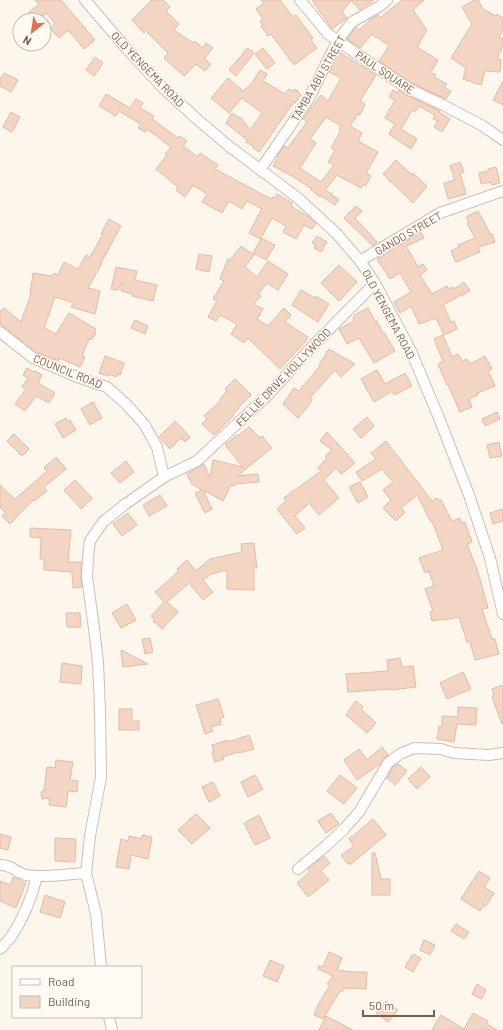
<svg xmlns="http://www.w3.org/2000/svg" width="503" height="1030" font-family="Barlow,sans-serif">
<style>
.building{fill:#f3d5c3;stroke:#e6bba3;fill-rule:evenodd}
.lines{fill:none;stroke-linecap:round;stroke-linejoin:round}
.minor-casing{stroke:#d1beb0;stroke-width:12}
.minor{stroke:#fff;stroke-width:10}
.labels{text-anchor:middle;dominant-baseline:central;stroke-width:3;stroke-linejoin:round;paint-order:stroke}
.street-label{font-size:11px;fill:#7a5c4d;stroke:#fffaf3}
</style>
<rect width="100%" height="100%" fill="#fdf6ec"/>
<path class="building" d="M 35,0 L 61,0 L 95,40 L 84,49 L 68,30 L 59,38 L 50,28 L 55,23 L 46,13 L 37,20 L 34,20 L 28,13 L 39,4 Z
M 152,0 L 163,0 L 170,7 L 166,11 L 179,24 L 174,30 L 193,43 L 194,41 L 203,48 L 206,43 L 213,48 L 204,59 L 211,64 L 205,71 L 196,64 L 184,76 L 164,58 L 168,53 L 146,31 L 144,33 L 132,20 Z
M 261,0 L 280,0 L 293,17 L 296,15 L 304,26 L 313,38 L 311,40 L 317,48 L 294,65 L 271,34 L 268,36 L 261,26 L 263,25 L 260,21 L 263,19 L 256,9 L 264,3 Z
M 312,0 L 374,0 L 360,10 L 351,0 L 342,12 L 347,18 L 332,29 Z
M 402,0 L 424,0 L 413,10 L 427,30 L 417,47 L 438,60 L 431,72 L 436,75 L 434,77 L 447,84 L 444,87 L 451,91 L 446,99 L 410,82 L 379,61 L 389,46 L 377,37 L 376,38 L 372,34 L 360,48 L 347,39 L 356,27 L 359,30 L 370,20 L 369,20 L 378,15 L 381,17 Z
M 474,0 L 475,2 L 478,0 L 483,9 L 496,16 L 497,14 L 503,18 L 503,30 L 499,37 L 503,39 L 503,45 L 497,59 L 501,59 L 500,72 L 485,71 L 481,85 L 463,79 L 466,68 L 451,58 L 472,24 L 462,7 Z
M 247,48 L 254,53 L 236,76 L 229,70 L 240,57 L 240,58 Z
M 263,48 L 275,63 L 267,69 L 255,54 Z
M 339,52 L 376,75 L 360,101 L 365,104 L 360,115 L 358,114 L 350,126 L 362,133 L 358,141 L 378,152 L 366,173 L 371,176 L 365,186 L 363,184 L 361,188 L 337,175 L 325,190 L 332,194 L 331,195 L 339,199 L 335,205 L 321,196 L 320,197 L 311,190 L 312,189 L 292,176 L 273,166 L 278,157 L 277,157 L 284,146 L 288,148 L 307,122 L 303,119 L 321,95 L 328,101 L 341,78 L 329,72 ZM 326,117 L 341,126 L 339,129 L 341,130 L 331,148 L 335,150 L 328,162 L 334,165 L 321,182 L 300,168 L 316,143 L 310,139 Z
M 95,57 L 103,63 L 94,76 L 86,70 Z
M 260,70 L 267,74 L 263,81 L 285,94 L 289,89 L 294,92 L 295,89 L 301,95 L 295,103 L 294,102 L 259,152 L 253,148 L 254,147 L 246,142 L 247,140 L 226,123 L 232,113 L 242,119 L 250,130 L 262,113 L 242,98 L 229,113 L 211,98 L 228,78 L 243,91 L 252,83 Z
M 4,73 L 18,80 L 11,92 L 0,86 L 0,79 Z
M 503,81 L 503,105 L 493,100 Z
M 393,90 L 397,93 L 399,90 L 404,94 L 440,111 L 439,112 L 450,119 L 442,132 L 434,127 L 438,121 L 433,119 L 435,115 L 419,106 L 415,112 L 412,110 L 401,129 L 417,139 L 411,149 L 389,134 L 395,124 L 385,118 L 395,100 L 389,97 Z
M 106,94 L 130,108 L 136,99 L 143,103 L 140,108 L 154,116 L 152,119 L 178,138 L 180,136 L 187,141 L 183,146 L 198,157 L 200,153 L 218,165 L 215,169 L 271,199 L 273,197 L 275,198 L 277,194 L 292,203 L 291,206 L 309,217 L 316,223 L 312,229 L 304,225 L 296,239 L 283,232 L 286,226 L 272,218 L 261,238 L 275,245 L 266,260 L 253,253 L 261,239 L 249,233 L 262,209 L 247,201 L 242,209 L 229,201 L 222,213 L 202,202 L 207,194 L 193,185 L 185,197 L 176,190 L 178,187 L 156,169 L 167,155 L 165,154 L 171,147 L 147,129 L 145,132 L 138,128 L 141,124 L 119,111 L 116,116 L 99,106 Z
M 11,112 L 20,117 L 12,132 L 3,127 Z
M 396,160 L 412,175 L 413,173 L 427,186 L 413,203 L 383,174 Z
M 460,162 L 464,172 L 460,173 L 466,194 L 448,199 L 444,183 L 455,180 L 450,166 Z
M 496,167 L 500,183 L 492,185 L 491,182 L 481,184 L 479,173 L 488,171 L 488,169 Z
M 356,206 L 362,211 L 355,218 L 377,242 L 373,246 L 344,218 Z
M 478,211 L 491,235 L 492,234 L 495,242 L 478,247 L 480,252 L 456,262 L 451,251 L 459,247 L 458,245 L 475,238 L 467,223 L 469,222 L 466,217 Z
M 109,219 L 121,226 L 101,263 L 102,263 L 88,288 L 100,291 L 95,314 L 71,307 L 74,303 L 55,297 L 44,328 L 56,334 L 69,313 L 96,329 L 94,332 L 96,333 L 91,340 L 89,339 L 82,356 L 85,357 L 80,367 L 59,358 L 58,361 L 55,359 L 55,360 L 36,352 L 0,324 L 0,312 L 4,308 L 21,322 L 31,294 L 30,294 L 33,273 L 52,276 L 54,273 L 58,275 L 64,262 L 78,269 L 86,255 L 90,257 L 103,234 L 101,234 Z
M 421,232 L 424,238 L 406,246 L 418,267 L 423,264 L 427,270 L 420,275 L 432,294 L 447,286 L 449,289 L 453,287 L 454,289 L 464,282 L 470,291 L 461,296 L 461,295 L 443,305 L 451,322 L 454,321 L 457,329 L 444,335 L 436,318 L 419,324 L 411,306 L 400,313 L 394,302 L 411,292 L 400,273 L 390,279 L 377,259 Z
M 317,236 L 327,242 L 321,252 L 314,248 L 316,245 L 312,243 Z
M 241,246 L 254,255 L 245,267 L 257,277 L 268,261 L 288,274 L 278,290 L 267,283 L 258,294 L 261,296 L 254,304 L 263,309 L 257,319 L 268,326 L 284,308 L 291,315 L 285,322 L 308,337 L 305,342 L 280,369 L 248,338 L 244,343 L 231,334 L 237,324 L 220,315 L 216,321 L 208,317 L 217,301 L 213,299 L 224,281 L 220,279 L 228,259 L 230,260 Z
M 199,254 L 212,256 L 209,272 L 196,269 Z
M 339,265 L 357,282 L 339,301 L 321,283 Z
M 116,267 L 137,271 L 135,280 L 157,285 L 153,301 L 132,296 L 133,294 L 121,291 L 122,283 L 118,290 L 111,289 Z
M 301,290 L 315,298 L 316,296 L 329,304 L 318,322 L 292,305 Z
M 368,308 L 375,321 L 376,320 L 383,333 L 384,332 L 395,351 L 374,363 L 359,338 L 347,344 L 339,329 L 354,321 L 353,318 L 356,314 Z
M 135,320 L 148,326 L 145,334 L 131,328 Z
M 443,335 L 452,357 L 458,354 L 462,361 L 467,359 L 470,364 L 485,356 L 492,369 L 488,371 L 495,386 L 477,393 L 478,395 L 469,399 L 472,407 L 460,412 L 448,385 L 447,385 L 438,364 L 443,361 L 434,339 Z
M 329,349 L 355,364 L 341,377 L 335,370 L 310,398 L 312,399 L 310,403 L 311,403 L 298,418 L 283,404 L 294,388 L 299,391 L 320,366 L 319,365 Z
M 105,356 L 124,363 L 120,375 L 117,374 L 116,377 L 109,374 L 108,376 L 99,373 Z
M 27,368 L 34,372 L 35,371 L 42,375 L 38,383 L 55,393 L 49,403 L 36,396 L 25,411 L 15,404 L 26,389 L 22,387 L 28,378 L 23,375 Z
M 377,370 L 385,384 L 405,373 L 412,386 L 394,395 L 392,391 L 374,402 L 361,379 Z
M 235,379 L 251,395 L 239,407 L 239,408 L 233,414 L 234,415 L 214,435 L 202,424 L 207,419 L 204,416 L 221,400 L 220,399 L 227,391 L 225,389 Z
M 93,402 L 102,418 L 90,425 L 81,409 Z
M 497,412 L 500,419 L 485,426 L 482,419 Z
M 367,417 L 374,426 L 361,438 L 353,429 Z
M 66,418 L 68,422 L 70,420 L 76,430 L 63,438 L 55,424 Z
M 175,421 L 190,437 L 185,442 L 181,438 L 170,449 L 159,437 Z
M 249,427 L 260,438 L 262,436 L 272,448 L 237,476 L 258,474 L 259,482 L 235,484 L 234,486 L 231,485 L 223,501 L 203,490 L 212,509 L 205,513 L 195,493 L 202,490 L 192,484 L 187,474 L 204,464 L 210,478 L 213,460 L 243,467 L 225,445 L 237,435 L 238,436 Z
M 327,432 L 355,463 L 341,474 L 336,468 L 324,480 L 339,498 L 319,515 L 309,503 L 295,516 L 305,528 L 297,534 L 277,509 L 286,501 L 284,498 L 294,490 L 295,490 L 321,471 L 318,468 L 327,458 L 325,456 L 332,450 L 320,441 Z
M 14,434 L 29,449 L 22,456 L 7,441 Z
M 386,441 L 432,501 L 437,498 L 439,501 L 441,500 L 452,521 L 460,518 L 462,523 L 465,522 L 472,542 L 467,544 L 478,572 L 488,608 L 482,609 L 492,639 L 495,639 L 499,654 L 475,660 L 470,642 L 467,642 L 459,617 L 444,620 L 444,619 L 432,621 L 430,612 L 433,611 L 425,589 L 434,586 L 429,571 L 425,573 L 419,558 L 443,550 L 432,521 L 431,522 L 417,495 L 401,508 L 405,512 L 396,521 L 383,508 L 391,500 L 383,490 L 393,482 L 382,469 L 362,481 L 356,472 L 376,459 L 371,453 Z
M 499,442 L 502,456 L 490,458 L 487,445 Z
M 56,457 L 66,469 L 44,487 L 47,491 L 34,501 L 33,500 L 10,524 L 2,516 L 6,513 L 0,507 L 0,485 L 15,499 L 47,471 L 44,468 Z
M 126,461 L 134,472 L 120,483 L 111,473 Z
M 75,480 L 92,498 L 81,509 L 64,490 Z
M 360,482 L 368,497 L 358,503 L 349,487 Z
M 160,495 L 167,506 L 149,516 L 143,505 Z
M 503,509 L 503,521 L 493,524 L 490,513 Z
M 128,513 L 137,525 L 122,536 L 113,524 Z
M 30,528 L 71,530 L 68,562 L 81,562 L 81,578 L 82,587 L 73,588 L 72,572 L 44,570 L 44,559 L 40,559 L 41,538 L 30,537 Z
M 254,543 L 257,568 L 254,568 L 254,590 L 227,589 L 227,570 L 211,574 L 203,580 L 213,592 L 203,600 L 189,583 L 167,602 L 178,612 L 162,629 L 153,621 L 155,620 L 151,616 L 164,602 L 155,592 L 179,571 L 177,569 L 187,560 L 196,571 L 210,559 L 242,552 L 241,544 Z
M 127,604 L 136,620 L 121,628 L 112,613 Z
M 66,613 L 80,613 L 81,627 L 67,627 Z
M 150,638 L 153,652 L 145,654 L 142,639 Z
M 121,650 L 148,664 L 123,667 Z
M 400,658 L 402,667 L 413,666 L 416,687 L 391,690 L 391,689 L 348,692 L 346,674 L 388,671 L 387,660 Z
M 62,663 L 82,666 L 81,684 L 60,682 Z
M 463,672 L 471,689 L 447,699 L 440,683 Z
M 503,685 L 503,724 L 502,724 L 492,697 L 494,696 L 492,689 Z
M 218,699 L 224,717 L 220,718 L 221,724 L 211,727 L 213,731 L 205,734 L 196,705 Z
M 356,701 L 363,707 L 361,709 L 376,723 L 367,733 L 346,715 L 349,712 L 348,711 Z
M 458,707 L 477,708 L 476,725 L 457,724 L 454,742 L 437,739 L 439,726 L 442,727 L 442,716 L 458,717 Z
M 119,709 L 132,709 L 132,721 L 139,721 L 139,730 L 119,730 Z
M 249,735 L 254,749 L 239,753 L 238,752 L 223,757 L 224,759 L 215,762 L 212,753 L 214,753 L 212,745 L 228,740 L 228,742 Z
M 382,747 L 388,755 L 383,759 L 380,764 L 357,780 L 344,760 L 359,749 L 367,760 Z
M 56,760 L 73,762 L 70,780 L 78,781 L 77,792 L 68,791 L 66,807 L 49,805 L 50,798 L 42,799 L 41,792 L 44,791 L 47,767 L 55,768 Z
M 398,764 L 407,771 L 395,785 L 387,778 L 393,767 Z
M 421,767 L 430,777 L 417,789 L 408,779 Z
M 255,775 L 263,789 L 248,797 L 241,782 Z
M 340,775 L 357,788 L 344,804 L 327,791 Z
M 213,782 L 220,796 L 209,802 L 202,787 Z
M 331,813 L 339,824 L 326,833 L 318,821 Z
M 196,814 L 210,828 L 192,844 L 178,830 Z
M 259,815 L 270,838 L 255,845 L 244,823 Z
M 373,819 L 386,835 L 351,864 L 348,864 L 341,855 L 354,846 L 349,839 Z
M 0,834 L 11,837 L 8,850 L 0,848 Z
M 142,835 L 152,837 L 148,859 L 131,855 L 129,869 L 116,867 L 121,839 L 128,841 L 129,836 L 142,839 Z
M 55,838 L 76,839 L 75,862 L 55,861 Z
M 372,853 L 375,853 L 381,879 L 390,879 L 390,895 L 372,895 Z
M 324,856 L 330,863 L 321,871 L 329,880 L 308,897 L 297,883 L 310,872 L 308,869 Z
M 479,871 L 490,878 L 484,887 L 494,893 L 486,906 L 484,905 L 480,911 L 461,899 Z
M 13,877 L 26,883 L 16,908 L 0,901 L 0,881 L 10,885 Z
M 45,895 L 65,902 L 60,918 L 40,912 Z
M 456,924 L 469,932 L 464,939 L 451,931 Z
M 424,940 L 435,945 L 430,955 L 420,950 Z
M 329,952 L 342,958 L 337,970 L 352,972 L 367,972 L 366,989 L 344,988 L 342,992 L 340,991 L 323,1019 L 314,1015 L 319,1003 L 330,985 L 327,984 L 333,976 L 318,969 L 319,966 L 323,967 Z
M 413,954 L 421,958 L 413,972 L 405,967 Z
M 270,960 L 284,966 L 277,982 L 263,976 Z
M 477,984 L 486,990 L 481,999 L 472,994 Z
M 386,1001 L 398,1010 L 388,1022 L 376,1013 Z
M 473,1013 L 488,1021 L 487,1024 L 497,1030 L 432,1030 L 441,1015 L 464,1029 Z
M 326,1016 L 353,1030 L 319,1030 Z"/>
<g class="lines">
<g class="minor-casing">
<path id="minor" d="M 85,0 L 126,48 L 163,88 L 198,120 L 230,147 L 298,198 L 336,233 L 360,261 L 375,283 L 411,351 L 439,418 L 469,495 L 490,558 L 503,614
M 300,0 L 328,34 L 407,88 L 443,105 L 483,126 L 503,140
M 260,170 L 308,100 L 338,40 L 352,22 L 380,6 L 387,0
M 360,261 L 440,213 L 503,191
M 0,332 L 33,358 L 77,377 L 107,387 L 127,405 L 144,424 L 157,447 L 164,477
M 0,865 C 10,864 17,873 26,875 C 45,878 66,874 86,873
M 298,869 L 327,845 L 344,829 L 359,812 L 388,763 L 400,754 L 414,748 L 441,749 L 454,753 L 489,755 L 503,753
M 0,949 C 4,945 8,941 11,937 C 23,919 32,897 37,876
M 101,967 L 96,914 L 86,873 L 90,836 L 101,777 L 100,710 L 98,662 L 94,628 L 87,577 L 88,557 L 90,541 L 103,522 L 124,505 L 164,477 L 197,461 L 268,395 L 306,353 L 375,283
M 109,1017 L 112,1030"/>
</g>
<use href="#minor" class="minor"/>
</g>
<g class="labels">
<g class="street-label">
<text transform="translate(148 69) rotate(46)">OLD YENGEMA ROAD</text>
<text transform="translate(385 72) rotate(34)">PAUL SQUARE</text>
<text transform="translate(318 78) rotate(-60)">TAMBA ABU STREET</text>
<text transform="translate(408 233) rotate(-30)">GANDO STREET</text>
<text transform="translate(389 314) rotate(62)">OLD YENGEMA ROAD</text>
<text transform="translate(68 371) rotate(22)">COUNCIL ROAD</text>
<text transform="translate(283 377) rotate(-46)">FELLIE DRIVE HOLLYWOOD</text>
</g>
</g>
<rect x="12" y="966" width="130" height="52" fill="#fffaf3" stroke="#cabbb1"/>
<rect x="20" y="979" width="20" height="6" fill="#ffffff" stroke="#cabbb1"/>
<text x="48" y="986" font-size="12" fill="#7a5c4d">Road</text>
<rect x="20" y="996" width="20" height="12" fill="#f3d5c3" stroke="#cabbb1"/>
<text x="48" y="1006" font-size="12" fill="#7a5c4d">Building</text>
<g transform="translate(32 32) rotate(210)"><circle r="19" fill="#fffaf3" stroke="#cabbb1"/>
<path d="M0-3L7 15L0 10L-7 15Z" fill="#e76f51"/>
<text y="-6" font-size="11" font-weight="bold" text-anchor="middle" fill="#7a5c4d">N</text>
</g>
<path d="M363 1010v6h71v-6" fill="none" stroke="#7a5c4d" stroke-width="2"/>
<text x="369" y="1010" font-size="12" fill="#7a5c4d" stroke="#fffaf3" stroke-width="3" paint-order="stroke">50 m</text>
</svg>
